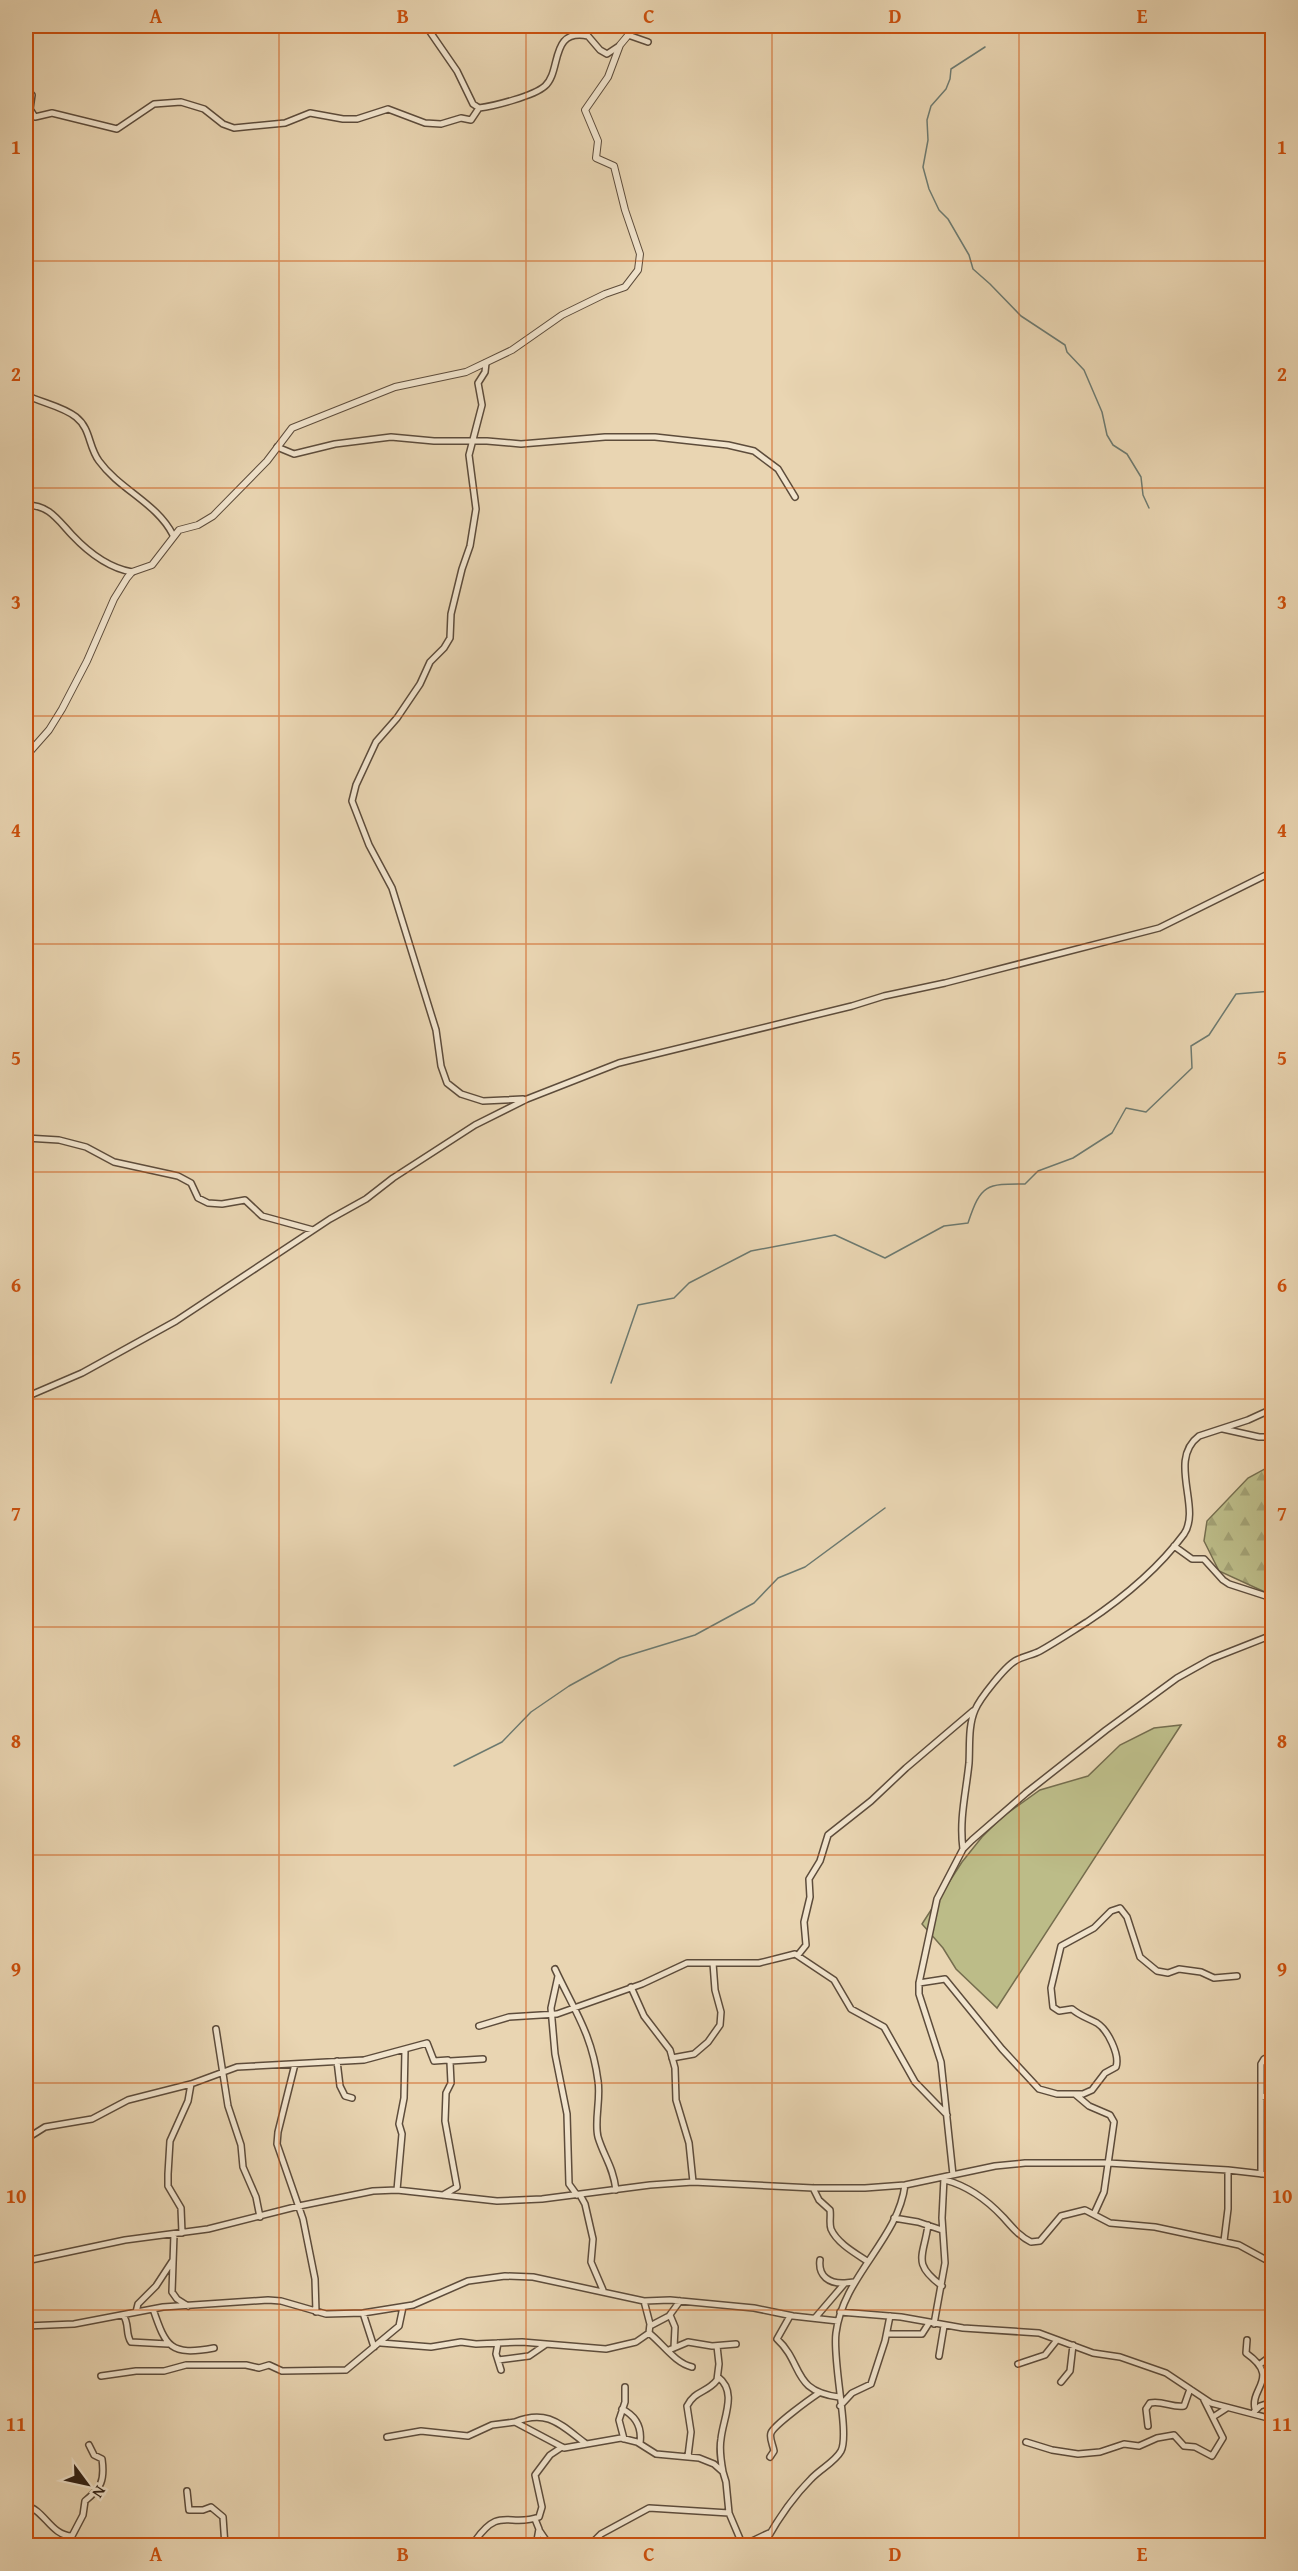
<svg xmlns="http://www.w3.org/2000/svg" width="1298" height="2571" font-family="'Gentium Book Plus',serif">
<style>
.grass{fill:#bcbc88;stroke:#756d4e;stroke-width:1.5}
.forest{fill:url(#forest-firs);stroke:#756d4e;stroke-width:1.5}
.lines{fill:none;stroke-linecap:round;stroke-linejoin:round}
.stream{stroke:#6d7a70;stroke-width:1.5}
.minor-casing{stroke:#5d4c3b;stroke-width:8}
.tertiary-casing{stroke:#5d4c3b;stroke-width:8}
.minor{stroke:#f1e4cd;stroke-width:5}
.tertiary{stroke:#f1e4cd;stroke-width:6}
.grid{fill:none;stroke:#cc500d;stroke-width:1.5;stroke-opacity:0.55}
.neatline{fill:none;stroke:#cc500d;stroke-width:2}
.grid-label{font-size:20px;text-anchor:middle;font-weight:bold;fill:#cc500d}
</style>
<defs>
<pattern id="forest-firs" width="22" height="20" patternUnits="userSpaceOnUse" patternTransform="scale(1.5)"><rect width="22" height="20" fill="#bcbc88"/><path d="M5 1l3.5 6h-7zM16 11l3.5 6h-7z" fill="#a2a174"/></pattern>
</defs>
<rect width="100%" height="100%" fill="#e9d5b2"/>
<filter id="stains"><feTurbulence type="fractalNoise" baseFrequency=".00333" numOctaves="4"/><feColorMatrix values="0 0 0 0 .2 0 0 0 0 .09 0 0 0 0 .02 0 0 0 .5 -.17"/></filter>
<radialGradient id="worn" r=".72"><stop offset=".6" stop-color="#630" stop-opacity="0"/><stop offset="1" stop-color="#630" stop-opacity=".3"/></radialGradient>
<path class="grass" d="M 1181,1725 L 997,2008 L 956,1969 L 943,1948 L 922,1924 L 962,1862 L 982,1837 L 1002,1817 L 1040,1790 L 1088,1776 L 1120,1745 L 1154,1728 Z"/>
<path class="forest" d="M 1272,1465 L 1272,1585 L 1267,1593 L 1219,1571 L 1204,1541 L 1207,1521 L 1248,1478 Z"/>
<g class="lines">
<path class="stream" d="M 985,47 L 951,69 L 950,79 L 946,89 L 931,106 L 927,120 L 928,140 L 923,167 L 929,189 L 939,210 L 948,219 L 969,255 L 973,269 L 990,284 L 1021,316 L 1065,345 L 1067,352 L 1084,370 L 1102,412 L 1107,435 L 1113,445 L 1127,454 L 1141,477 L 1143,495 L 1149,508
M 611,1383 L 638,1305 L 674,1298 L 689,1283 L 751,1251 L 835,1235 L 885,1258 L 944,1226 L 968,1223 C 981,1184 986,1184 1025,1184 L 1038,1171 L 1073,1158 L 1112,1133 L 1126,1108 L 1146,1112 L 1192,1068 L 1191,1046 L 1209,1035 L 1236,994 L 1272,991
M 454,1766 L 502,1742 L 531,1712 L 569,1686 L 620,1658 L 695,1635 L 754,1603 L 778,1578 L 805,1567 L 885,1508"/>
<g class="minor-casing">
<path id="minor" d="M 426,26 L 457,71 L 473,104 L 479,108 C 494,106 534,96 545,86 C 562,71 549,28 588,36 L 600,50 L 607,54 L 619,46
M 628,35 L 648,42
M 26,89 L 32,95 L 30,109 L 35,117 L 52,113 L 117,129 L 154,104 L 181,102 L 204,109 L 223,124 L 234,128 L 285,123 L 310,113 L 343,119 L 357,119 L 388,109 L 425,123 L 441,124 L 461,118 L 471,120 L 479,108
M 486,363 L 485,372 L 478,383 L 482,405 L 469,455 L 476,509 L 470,546 L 462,569 L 451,614 L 450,638 L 444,648 L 430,662 L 420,684 L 397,718 L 376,742 L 356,785 L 352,801 L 369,845 L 392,888 L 436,1030 L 441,1066 L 447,1083 L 461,1094 L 483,1101 L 523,1099
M 26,395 C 42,403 62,406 76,417 C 91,429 88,446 99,461 C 120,490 157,503 173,535
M 277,447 L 294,454 L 335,444 L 391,437 L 434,441 L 487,441 L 521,444 L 605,437 L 655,437 L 728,445 L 754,451 L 778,469 L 795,497
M 26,505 C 49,505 57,519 72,535 C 88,552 109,568 132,572
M 26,1138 L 59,1140 L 86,1147 L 114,1162 L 178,1176 L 191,1183 L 198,1198 L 208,1203 L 222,1204 L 245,1200 L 262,1216 L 313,1230
M 26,1397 L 82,1373 L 176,1321 L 330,1219 L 366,1199 L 393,1178 L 475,1125 L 527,1099 L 619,1063 L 852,1006 L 884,996 L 945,983 L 1159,928 L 1272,872
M 1223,1429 L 1259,1437 L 1272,1437
M 1174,1546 L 1192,1559 L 1204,1559 L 1223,1580 L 1229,1584 L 1272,1598
M 963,1849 C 959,1819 966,1793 969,1763 C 970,1746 968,1726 975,1710 C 980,1698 1005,1667 1015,1661 C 1023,1656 1033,1655 1040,1651 C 1056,1642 1071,1632 1087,1622 C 1123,1598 1158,1569 1184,1534 C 1202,1508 1167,1460 1199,1436 L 1248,1420 L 1272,1409
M 798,1955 L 806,1945 L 804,1922 L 810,1897 L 809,1879 L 820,1861 L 828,1835 L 871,1801 L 906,1768 L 973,1711
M 555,1969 C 574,2010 592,2034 598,2081 C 601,2099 594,2121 598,2137 C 604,2157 613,2166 616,2190
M 558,1976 L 551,2008 L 555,2054 L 567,2114 L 569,2184 L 577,2195
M 919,1983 L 945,1979 L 1002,2049 L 1039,2089 L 1057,2094 L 1083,2094 L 1092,2090 L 1105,2073 L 1116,2067 C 1120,2055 1108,2030 1097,2023 C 1088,2018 1080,2016 1072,2009 L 1059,2011 L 1053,2007 L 1051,1988 L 1061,1946 L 1094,1928 L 1111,1911 L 1120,1908 L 1127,1917 L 1140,1957 L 1157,1971 L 1168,1973 L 1179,1969 L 1201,1972 L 1214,1978 L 1237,1976
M 631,1987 L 644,2016 L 670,2050 L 675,2068 L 676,2100 L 689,2143 L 693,2182
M 479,2026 L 509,2017 L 557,2014 L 642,1984 L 687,1963 L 759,1963 L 795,1954 L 834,1980 L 851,2009 L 884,2027 L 915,2082 L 947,2115
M 216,2029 L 228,2106 L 241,2145 L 243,2167 L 256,2197 L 260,2217
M 672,2058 L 694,2054 L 708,2042 L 720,2025 L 721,2012 L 715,1990 L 713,1963
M 337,2061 L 340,2086 L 345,2096 L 352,2098
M 450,2061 L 483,2059
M 295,2064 L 278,2132 L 277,2144 L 303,2219 L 315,2279 L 316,2312
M 1076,2095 L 1089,2106 L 1110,2115 L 1114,2122 L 1104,2192 L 1094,2214
M 1261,2097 L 1272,2095
M 26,2139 L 45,2127 L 92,2119 L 128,2100 L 191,2084 L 237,2067 L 364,2060 L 427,2043 L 434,2061 L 448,2060 L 450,2062 L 451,2083 L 446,2093 L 445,2121 L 457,2187 L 443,2195
M 1261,2174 L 1261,2064 L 1264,2059 L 1272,2055
M 953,2175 L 941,2062 L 919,1994 L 919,1983 L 937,1899 L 963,1849 L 972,1840 L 1026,1793 L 1106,1730 L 1177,1678 L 1211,1659 L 1272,1635
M 945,2180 C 968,2186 987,2200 1003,2217 C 1012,2227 1019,2236 1031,2242 L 1040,2241 L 1061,2216 L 1085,2210 L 1110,2223 L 1155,2227 L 1239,2245 L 1272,2263
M 813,2188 L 819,2200 L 830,2210 C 831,2217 829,2223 831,2229 C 837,2243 855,2253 867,2261
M 397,2190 L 402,2134 L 399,2124 L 404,2098 L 405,2050
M 580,2195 L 585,2204 L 593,2239 L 591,2262 L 603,2290
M 894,2218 L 918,2222 L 942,2230
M 928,2225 C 924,2256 911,2263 942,2286
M 182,2233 L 181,2208 L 168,2186 L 168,2174 L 170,2141 L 188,2101 L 191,2084
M 174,2234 L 172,2292 L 177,2299 L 188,2306
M 1224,2241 L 1228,2209 L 1228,2170
M 820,2260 C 818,2276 829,2284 845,2283
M 26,2261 L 125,2240 L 208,2229 L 299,2206 L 373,2191 L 397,2190 L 497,2201 L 542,2199 L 650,2185 L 693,2182 L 813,2188 L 865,2188 L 905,2185 L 995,2166 L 1025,2163 L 1108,2163 L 1228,2170 L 1272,2175
M 153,2309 C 166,2347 170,2356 214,2348
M 136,2312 L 138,2304 L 156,2286 L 173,2260
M 840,2312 L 901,2317 L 963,2328 L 1039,2333 L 1093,2353 L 1120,2357 L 1166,2373 L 1211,2403 L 1272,2419
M 363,2313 L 374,2347
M 123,2315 C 130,2324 125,2334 131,2342 L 168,2344
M 670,2315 L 675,2327 L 674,2348
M 790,2316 L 777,2339 C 804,2364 791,2391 839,2397
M 815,2318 L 845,2283 L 854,2282
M 934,2324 L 945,2263 L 942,2218 L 944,2178
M 26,2326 L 74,2324 L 163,2307 L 268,2300 L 281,2301 L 326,2314 L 363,2313 L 413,2305 L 468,2281 L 505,2276 L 533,2277 L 644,2301 L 670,2300 L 754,2308 L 793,2316 L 838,2321
M 650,2326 L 669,2316 L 680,2301
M 649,2333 C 663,2344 675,2363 692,2367
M 887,2334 L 922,2334 L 929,2323
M 1247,2340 L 1246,2353 C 1281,2378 1250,2387 1255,2409
M 381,2343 L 431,2347 L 461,2342 L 476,2344 L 522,2342 L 606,2349 L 636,2342 L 649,2333 L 650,2324 L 644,2301
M 498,2343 L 496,2354 L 501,2370
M 669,2350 L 688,2342 L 712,2346 L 736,2344
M 939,2356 L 944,2326
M 498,2360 L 529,2356 L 545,2345
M 1018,2364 L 1045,2355 L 1057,2340
M 1259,2365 L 1272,2355
M 101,2376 L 136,2371 L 164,2371 L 186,2365 L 246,2365 L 259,2368 L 269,2365 L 282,2371 L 346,2370 L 399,2326 L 403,2307
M 718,2377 C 738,2392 723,2418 721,2439 C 719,2450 721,2461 723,2472
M 1061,2382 L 1070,2371 L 1073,2345
M 840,2406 L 852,2393 L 871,2384 L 885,2341 L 890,2316
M 622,2409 C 636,2416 642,2428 640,2443
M 1254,2412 L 1260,2406 L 1272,2402
M 1213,2417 L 1227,2408
M 515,2422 C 547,2409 560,2424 585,2443
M 1148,2426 L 1146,2409 L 1150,2403 C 1162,2400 1172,2408 1184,2406 L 1190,2389
M 387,2437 L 421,2431 L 468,2436 L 492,2425 L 515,2422 L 564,2448 L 621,2438 L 637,2442 L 656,2454 L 699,2458 L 714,2464 L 723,2472 L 726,2482 L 729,2513 L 743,2546
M 624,2439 L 619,2420 L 625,2402 L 625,2387
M 1026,2442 L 1052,2450 L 1078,2454 L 1100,2452 L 1124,2444 L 1139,2446 L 1157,2438 L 1174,2435 L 1184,2446 L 1195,2447 L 1212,2456 L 1223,2438 L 1204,2400
M 688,2456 L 691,2432 L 687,2406 C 695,2390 707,2393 717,2380 L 719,2364 L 717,2346
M 770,2457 L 774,2451 C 773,2445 769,2438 771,2433 C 774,2425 810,2399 819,2393
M 187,2491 L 189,2510 L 203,2510 L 211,2507 L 223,2517 L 225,2546
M 26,2506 C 44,2509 51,2536 72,2536 L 83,2515 L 85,2501 C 101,2488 105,2481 102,2459 L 94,2455 L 89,2445
M 535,2519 L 539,2529 L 536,2546
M 539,2530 L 550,2546
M 742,2541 L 752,2541 L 769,2533
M 411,2546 L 418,2544 L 426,2546
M 453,2546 L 475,2541 C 500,2505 509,2528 539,2517 L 542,2507 L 535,2475 L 550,2455 L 562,2447
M 589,2546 L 601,2534 L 649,2508 L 729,2513
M 763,2546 C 776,2522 792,2498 811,2479 C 820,2469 835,2462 841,2451 C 850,2434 832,2361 836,2333 C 843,2276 898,2240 905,2185"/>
</g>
<g class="tertiary-casing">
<path id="tertiary" d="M 26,756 L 49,730 L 62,709 L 87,661 L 114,599 L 127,578 L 132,572 L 152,565 L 179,530 L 198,525 L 213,516 L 267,461 L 292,428 L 395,387 L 466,372 L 512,350 L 562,315 L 605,294 L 625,287 L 638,270 L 640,254 L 625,210 L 614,166 L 596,158 L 598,141 L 585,110 L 608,77 L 620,45 L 630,33 L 627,26"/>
</g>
<use href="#minor" class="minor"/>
<use href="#tertiary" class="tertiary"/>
</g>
<path class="grid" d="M 279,26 L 279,2546M 526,26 L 526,2546M 772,26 L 772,2546M 1019,26 L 1019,2546M 26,261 L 1272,261M 26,488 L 1272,488M 26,716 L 1272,716M 26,944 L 1272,944M 26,1172 L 1272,1172M 26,1399 L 1272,1399M 26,1627 L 1272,1627M 26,1855 L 1272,1855M 26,2083 L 1272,2083M 26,2310 L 1272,2310"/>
<rect width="1298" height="2571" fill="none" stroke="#e9d5b2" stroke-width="66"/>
<g transform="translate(87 2484) rotate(123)" stroke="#f1e4cd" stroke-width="4.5" paint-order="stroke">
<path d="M0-4.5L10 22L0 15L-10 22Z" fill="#2e1e13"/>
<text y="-9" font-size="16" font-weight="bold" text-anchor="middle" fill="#2e1e13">N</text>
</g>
<rect x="33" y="33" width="1232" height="2505" class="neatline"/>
<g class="grid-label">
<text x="156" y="23">A</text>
<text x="403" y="23">B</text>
<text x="649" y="23">C</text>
<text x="895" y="23">D</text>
<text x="1142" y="23">E</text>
<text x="16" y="154">1</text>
<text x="1282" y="154">1</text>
<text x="16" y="381">2</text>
<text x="1282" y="381">2</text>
<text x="16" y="609">3</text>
<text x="1282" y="609">3</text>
<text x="16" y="837">4</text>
<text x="1282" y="837">4</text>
<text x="16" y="1065">5</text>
<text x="1282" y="1065">5</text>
<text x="16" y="1292">6</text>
<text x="1282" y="1292">6</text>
<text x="16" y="1520">7</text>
<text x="1282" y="1520">7</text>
<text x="16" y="1748">8</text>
<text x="1282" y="1748">8</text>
<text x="16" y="1976">9</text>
<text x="1282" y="1976">9</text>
<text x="16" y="2203">10</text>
<text x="1282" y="2203">10</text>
<text x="16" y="2431">11</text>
<text x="1282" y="2431">11</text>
<text x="156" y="2561">A</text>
<text x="403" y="2561">B</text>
<text x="649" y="2561">C</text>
<text x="895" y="2561">D</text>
<text x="1142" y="2561">E</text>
</g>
<rect width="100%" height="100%" filter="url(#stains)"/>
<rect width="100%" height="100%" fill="url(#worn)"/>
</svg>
